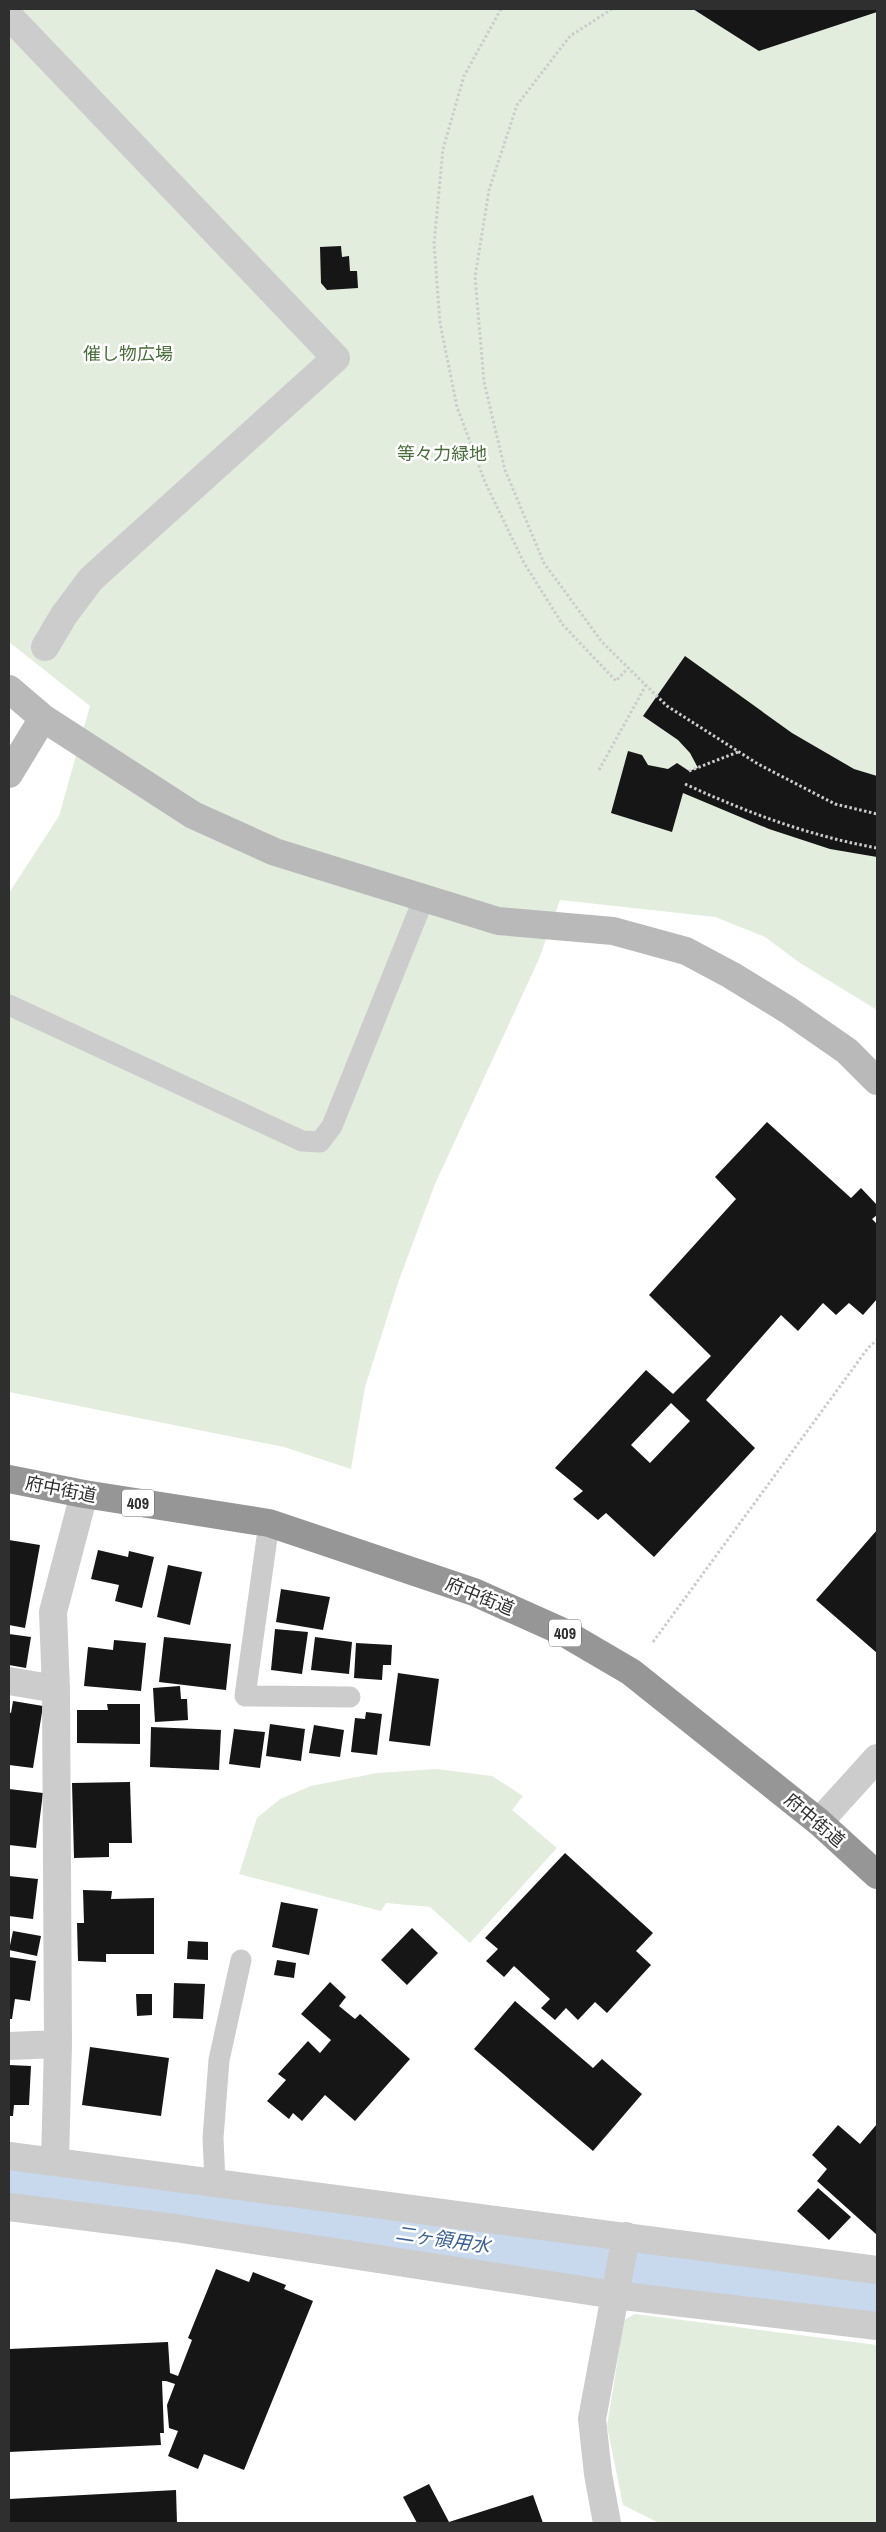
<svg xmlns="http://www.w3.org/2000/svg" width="886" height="2532" font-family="'Archivo Narrow','Noto Sans JP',sans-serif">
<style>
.green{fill:#e3eddd}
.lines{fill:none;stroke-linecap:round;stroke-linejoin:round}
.river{stroke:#c8d8ed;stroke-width:75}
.building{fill:#161616;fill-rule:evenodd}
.path{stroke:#ccc;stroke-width:3;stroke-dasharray:2.5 2.5;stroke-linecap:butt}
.lane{stroke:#ccc;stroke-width:21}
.street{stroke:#ccc;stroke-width:28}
.secondary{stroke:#b9b9b9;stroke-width:28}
.highway{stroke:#969696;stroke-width:28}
.labels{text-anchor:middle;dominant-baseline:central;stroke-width:5;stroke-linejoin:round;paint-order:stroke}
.shield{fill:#fff;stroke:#6d6d6d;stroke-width:1}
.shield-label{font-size:16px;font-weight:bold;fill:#2f2f2f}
.park-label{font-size:18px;fill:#496d3b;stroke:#fff}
.street-label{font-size:18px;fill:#2f2f2f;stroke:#fff}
.water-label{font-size:19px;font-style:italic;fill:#3a6195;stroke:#fff}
</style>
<rect width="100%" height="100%" fill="#fff"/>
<path class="green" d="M 9,9 L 877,9 L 877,1010 L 800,963 L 765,937 L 715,917 L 560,900 L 539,959 L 435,1184 L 399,1280 L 365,1387 L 351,1469 L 284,1447 L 9,1392 L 9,893 L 59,816 L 90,706 L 9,642 Z
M 437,1769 L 492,1776 L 523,1796 L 512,1810 L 557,1848 L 470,1943 L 430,1907 L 386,1903 L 381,1911 L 239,1874 L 257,1818 L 280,1799 L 311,1786 L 377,1773 Z
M 635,2314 L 877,2345 L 877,2523 L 659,2523 L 623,2505 L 607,2426 L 624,2320 Z"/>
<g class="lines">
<path class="river" d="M 9,2181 L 54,2188 L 572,2254 L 877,2297"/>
</g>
<path class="building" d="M 693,9 L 877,9 L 877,12 L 759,51 Z
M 341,246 L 342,257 L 349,256 L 350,271 L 357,271 L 358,288 L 327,290 L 321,283 L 320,247 Z
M 685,656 L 792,733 L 854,769 L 877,776 L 877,857 L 830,849 L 769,829 L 683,793 L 672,832 L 611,813 L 628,751 L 642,755 L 648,765 L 668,769 L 677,763 L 689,771 L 698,768 L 690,753 L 678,740 L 643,716 Z
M 767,1122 L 851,1198 L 861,1188 L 877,1205 L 877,1215 L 872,1219 L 877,1224 L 877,1299 L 863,1315 L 849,1303 L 836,1315 L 823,1303 L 798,1331 L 781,1315 L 706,1400 L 755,1448 L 654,1557 L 606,1513 L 598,1520 L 573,1499 L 583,1491 L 555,1468 L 646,1370 L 673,1394 L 711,1356 L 649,1295 L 736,1199 L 715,1177 ZM 671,1403 L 690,1421 L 650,1463 L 631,1445 Z
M 877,1530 L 877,1653 L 816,1600 Z
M 9,1540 L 40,1545 L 25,1628 L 9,1625 Z
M 98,1550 L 128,1557 L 129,1551 L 154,1557 L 142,1608 L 115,1601 L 119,1585 L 91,1579 Z
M 168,1565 L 202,1572 L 190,1625 L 157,1617 Z
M 281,1589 L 330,1597 L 323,1630 L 276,1622 Z
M 275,1629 L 308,1632 L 302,1674 L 271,1670 Z
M 9,1634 L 31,1637 L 26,1668 L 9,1665 Z
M 164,1637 L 231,1644 L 226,1690 L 159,1682 Z
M 315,1637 L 352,1642 L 349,1674 L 311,1670 Z
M 114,1640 L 146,1643 L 141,1691 L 84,1686 L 88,1647 L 113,1650 Z
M 356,1643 L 392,1645 L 391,1665 L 383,1665 L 382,1680 L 354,1678 Z
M 398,1673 L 439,1679 L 430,1746 L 389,1741 Z
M 180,1686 L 181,1699 L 187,1699 L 188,1720 L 155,1722 L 153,1688 Z
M 13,1701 L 43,1706 L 33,1768 L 9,1765 L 9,1712 L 11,1713 Z
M 107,1704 L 140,1704 L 140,1744 L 77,1743 L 77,1710 L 108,1710 Z
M 366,1712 L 382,1714 L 377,1755 L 351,1752 L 355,1718 L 365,1719 Z
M 270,1724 L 305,1729 L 301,1761 L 266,1756 Z
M 314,1725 L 344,1730 L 340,1757 L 309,1753 Z
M 151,1727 L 221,1730 L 219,1770 L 150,1767 Z
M 234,1729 L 265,1732 L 260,1768 L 229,1764 Z
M 130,1782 L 132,1843 L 109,1843 L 109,1857 L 74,1858 L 72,1783 Z
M 9,1789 L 43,1793 L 36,1848 L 9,1845 Z
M 565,1853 L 653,1933 L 636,1951 L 651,1965 L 607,2013 L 595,2002 L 578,2020 L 566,2008 L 555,2020 L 541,2008 L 550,1999 L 514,1966 L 504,1977 L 486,1961 L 498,1949 L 485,1938 Z
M 9,1876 L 38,1879 L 33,1919 L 9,1916 Z
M 83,1890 L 112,1891 L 111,1899 L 154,1898 L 154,1954 L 106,1954 L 106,1962 L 78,1961 L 77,1923 L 84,1923 Z
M 281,1902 L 318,1909 L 309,1955 L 272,1947 Z
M 412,1928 L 438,1953 L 407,1985 L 381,1960 Z
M 13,1931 L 41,1936 L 37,1956 L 9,1950 Z
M 188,1941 L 208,1942 L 208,1960 L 187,1959 Z
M 9,1957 L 36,1961 L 30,2001 L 15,1999 L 12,2019 L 9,2019 Z
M 277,1960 L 296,1963 L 294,1978 L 274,1975 Z
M 330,1982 L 346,1997 L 339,2006 L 355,2019 L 360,2014 L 410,2059 L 355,2121 L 325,2095 L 302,2121 L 293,2113 L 289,2119 L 267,2101 L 286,2080 L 278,2074 L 308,2041 L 320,2053 L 331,2040 L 301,2014 Z
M 174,1983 L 205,1984 L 203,2019 L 173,2018 Z
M 136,1994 L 152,1994 L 152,2015 L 137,2016 Z
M 515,2001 L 593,2068 L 602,2059 L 642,2094 L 593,2151 L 474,2049 Z
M 90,2047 L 169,2058 L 161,2116 L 82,2105 Z
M 9,2065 L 31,2066 L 29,2105 L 14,2105 L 13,2116 L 9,2116 Z
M 877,2124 L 877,2235 L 817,2181 L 827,2169 L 812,2155 L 838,2125 L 860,2144 Z
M 818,2188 L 851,2217 L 829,2240 L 797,2211 Z
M 216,2269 L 249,2282 L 253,2272 L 286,2285 L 284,2289 L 313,2301 L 244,2470 L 204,2454 L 198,2469 L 168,2456 L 178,2431 L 169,2428 L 167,2405 L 175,2384 L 166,2381 L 162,2381 L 164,2433 L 160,2433 L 161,2445 L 9,2452 L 9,2349 L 168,2342 L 170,2373 L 178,2376 L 192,2340 L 188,2338 Z
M 429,2484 L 449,2522 L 533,2495 L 543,2523 L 417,2523 L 403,2497 Z
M 176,2490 L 177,2523 L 9,2523 L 9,2499 Z"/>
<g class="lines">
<path class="path" d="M 501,9 L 464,76 L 443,149 L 434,244 L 440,323 L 457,407 L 485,482 L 524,563 L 563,625 L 616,681 L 628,668
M 612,9 L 570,36 L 517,105 L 489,190 L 475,277 L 484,382 L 505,470 L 544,563 L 602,642 L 667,706 L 758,764 L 835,804 L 877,814
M 599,770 L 646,685
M 689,771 L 738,752
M 685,784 C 748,813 810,836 877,848
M 653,1642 L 868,1348 L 877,1340"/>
<path class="lane" d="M 9,1005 L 302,1141 L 320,1142 L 332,1126 L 424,898
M 269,1523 L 245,1696 L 350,1697
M 215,2182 L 213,2138 L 219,2060 L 241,1960"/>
<path class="street" d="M 9,16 L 336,358 L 91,579 L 64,615 L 45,647
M 9,1681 L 56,1689
M 819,1822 L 877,1758
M 9,2046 L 58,2044
M 9,2156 L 877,2270
M 55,2161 L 58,2044 L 56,1689 L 53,1612 L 84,1494
M 9,2207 L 175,2228 L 615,2295 L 877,2326
M 607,2523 L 598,2474 L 592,2419 L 626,2236"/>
<path class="secondary" d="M 9,689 L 43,718 L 193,815 L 275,852 L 498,921 L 613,931 L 686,951 L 731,975 L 788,1010 L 847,1051 L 877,1081
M 9,774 L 43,718"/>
<path class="highway" d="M 9,1479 L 84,1494 L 269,1523 L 474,1592 L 561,1631 L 631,1672 L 819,1822 L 877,1875"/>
</g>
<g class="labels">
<g class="shield">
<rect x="122" y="1489.5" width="32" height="27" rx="4"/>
<rect x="549" y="1619.5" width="32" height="27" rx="4"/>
</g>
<g class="shield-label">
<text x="138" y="1503">409</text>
<text x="565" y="1633">409</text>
</g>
<g class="park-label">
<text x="128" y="353">催し物広場</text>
<text x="442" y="453">等々力緑地</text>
</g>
<g class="street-label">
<text transform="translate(61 1489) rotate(11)">府中街道</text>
<text transform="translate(480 1596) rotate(22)">府中街道</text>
<text transform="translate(815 1820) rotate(40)">府中街道</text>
</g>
<g class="water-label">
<text transform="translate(443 2239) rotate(8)">二ヶ領用水</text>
</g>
</g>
<rect width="886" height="2532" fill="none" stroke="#2f2f2f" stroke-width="20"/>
</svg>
